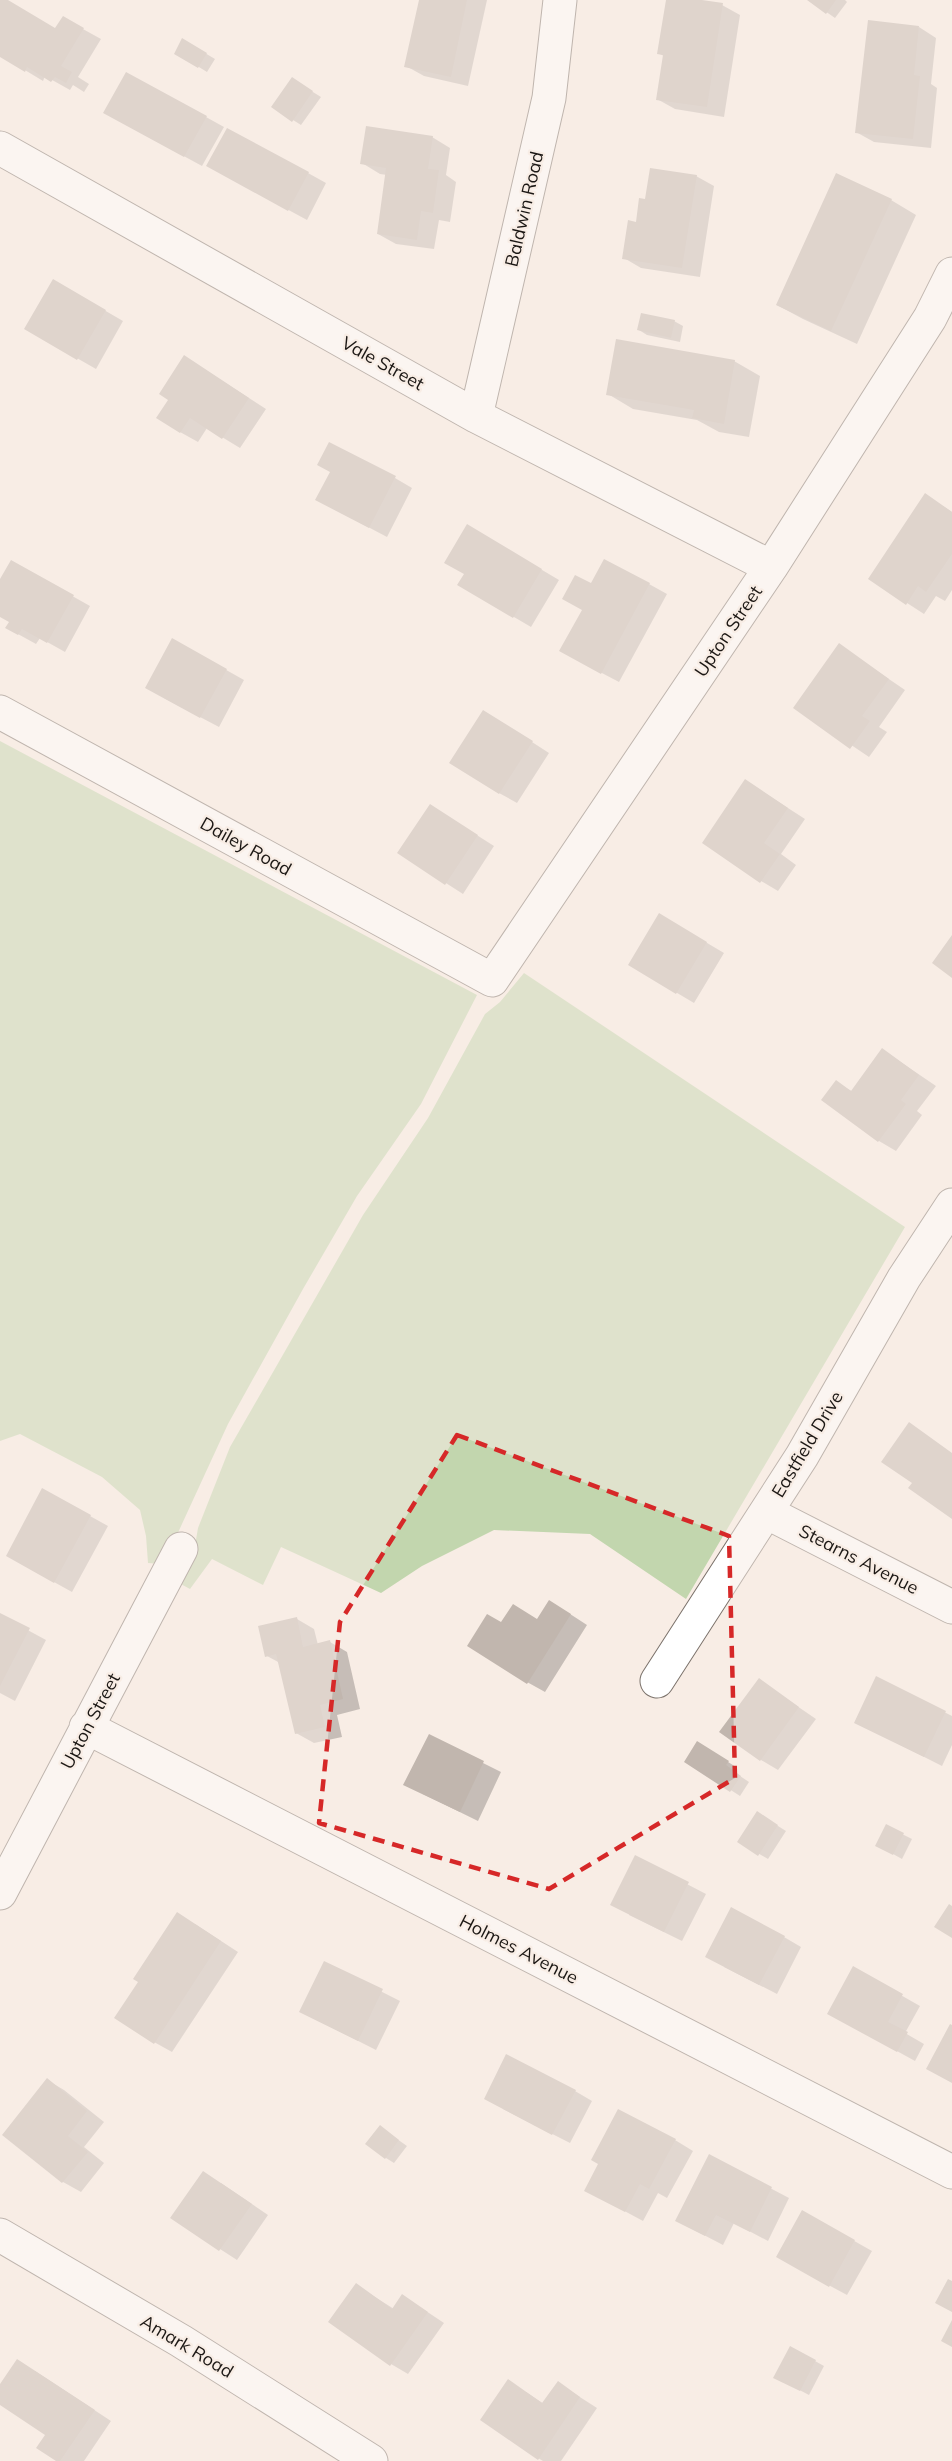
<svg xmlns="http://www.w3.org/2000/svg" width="952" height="2461" font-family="Mulish,sans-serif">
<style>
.green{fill:#c2d6ae}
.shadow{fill:#0003}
.building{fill:#c1b6ae}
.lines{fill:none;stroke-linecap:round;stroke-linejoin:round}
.street-casing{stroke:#7b726b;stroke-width:35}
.street{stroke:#fff;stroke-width:33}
.marked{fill:none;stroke:#d62828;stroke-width:4.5;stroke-dasharray:12 8;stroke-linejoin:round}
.labels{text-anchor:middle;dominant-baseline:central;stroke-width:4.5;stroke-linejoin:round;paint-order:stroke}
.street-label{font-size:18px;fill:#1b1714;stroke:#f8ede5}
</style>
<rect width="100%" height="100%" fill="#f8ede5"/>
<path class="green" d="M 0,741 L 477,995 L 421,1104 L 357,1196 L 303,1289 L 228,1424 L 176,1537 L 161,1564 L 148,1563 L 146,1536 L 140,1510 L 102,1477 L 20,1434 L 0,1441 Z
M 524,973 L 905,1227 L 686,1599 L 590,1534 L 494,1530 L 422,1566 L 381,1593 L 281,1547 L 263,1585 L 212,1559 L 190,1589 L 177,1582 L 193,1557 L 198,1528 L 230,1447 L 363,1215 L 428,1118 L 485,1014 L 500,1002 Z"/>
<path class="shadow" d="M 0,0 L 5,0 L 56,30 L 63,18 L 101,39 L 78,77 L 89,84 L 84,92 L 73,85 L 70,90 L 45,76 L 43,81 L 0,55 Z
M 420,0 L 487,0 L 468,86 L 424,76 L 406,66 Z
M 667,0 L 693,0 L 722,5 L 740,15 L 724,117 L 675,109 L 657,99 L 664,56 L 658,53 Z
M 809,0 L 845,0 L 847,2 L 835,18 Z
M 919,27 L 936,38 L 931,84 L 937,88 L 931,148 L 874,142 L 856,132 Z
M 183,40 L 215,59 L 207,72 L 176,53 Z
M 300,84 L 321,97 L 301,125 L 293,120 Z
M 206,117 L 224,127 L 202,166 L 123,123 Z
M 432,137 L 450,148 L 446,175 L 456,182 L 450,222 L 439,220 L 434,249 L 396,244 L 378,234 L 387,175 L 380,174 L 362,163 Z
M 308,173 L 326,183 L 307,220 L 226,176 Z
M 696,176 L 714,186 L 700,277 L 641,268 L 624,258 L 637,223 Z
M 891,200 L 916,215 L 857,344 L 803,319 L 777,305 Z
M 54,281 L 123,321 L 96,369 L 26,329 Z
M 674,321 L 683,326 L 680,342 L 647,335 L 639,330 Z
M 185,357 L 266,409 L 240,448 L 207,428 L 198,442 L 180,432 L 170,399 Z
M 734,361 L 760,376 L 749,437 L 719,432 L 697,420 L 633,409 L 608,394 Z
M 395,478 L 412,488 L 387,537 L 334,509 Z
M 943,506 L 952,512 L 952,590 L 945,601 L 936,596 L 924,614 L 870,579 Z
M 468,526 L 559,580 L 531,627 L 460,585 L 466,574 Z
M 12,562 L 90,606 L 65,652 L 40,638 L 36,644 L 7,628 L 11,621 L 0,615 L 0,583 Z
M 649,584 L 667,594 L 619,682 L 579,661 L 584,610 L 592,585 Z
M 173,640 L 244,680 L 219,727 L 164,698 Z
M 839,645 L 905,690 L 879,727 L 887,732 L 869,757 L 795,707 Z
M 501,722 L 549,753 L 517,803 L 499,793 Z
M 746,781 L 805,819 L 781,854 L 796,865 L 778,891 L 761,881 Z
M 431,806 L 494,846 L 463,894 L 399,853 Z
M 660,915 L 724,953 L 694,1003 L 630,965 Z
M 883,1050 L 936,1086 L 917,1111 L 922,1115 L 896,1151 L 879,1141 L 836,1082 L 853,1092 Z
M 90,1516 L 108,1526 L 72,1592 L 25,1566 Z
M 567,1612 L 587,1625 L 545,1692 L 527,1682 L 501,1623 L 538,1620 Z
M 0,1615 L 46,1640 L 15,1701 L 0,1693 Z
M 297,1619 L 314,1629 L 318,1645 L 330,1642 L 347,1652 L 360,1709 L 337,1715 L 342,1737 L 314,1743 L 296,1733 L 280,1663 L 267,1656 Z
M 877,1678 L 952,1716 L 952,1745 L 942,1766 L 855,1722 Z
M 759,1680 L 816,1719 L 778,1770 L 761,1760 Z
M 429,1736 L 501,1772 L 478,1821 L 423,1794 Z
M 706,1748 L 736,1767 L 734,1772 L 749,1782 L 740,1796 L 686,1761 Z
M 757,1813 L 786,1831 L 768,1859 L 739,1842 Z
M 886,1826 L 912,1839 L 902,1859 L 877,1845 Z
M 635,1857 L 706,1894 L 682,1941 L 629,1915 Z
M 195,1924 L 238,1952 L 172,2052 L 154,2042 Z
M 784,1937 L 801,1947 L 777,1994 L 724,1967 Z
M 325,1963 L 400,2001 L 376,2050 L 301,2012 Z
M 853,1968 L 920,2006 L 905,2033 L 924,2044 L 915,2061 L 846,2023 Z
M 47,2080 L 64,2090 L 104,2122 L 84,2147 L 104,2163 L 81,2192 L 63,2182 L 4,2135 Z
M 575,2091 L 592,2101 L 570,2143 L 503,2109 Z
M 380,2127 L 407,2146 L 394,2163 L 386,2158 Z
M 675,2140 L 693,2151 L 667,2198 L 658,2193 L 643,2221 L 604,2200 L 600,2164 Z
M 709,2156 L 789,2198 L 768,2241 L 734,2223 L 723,2245 L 677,2221 Z
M 221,2183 L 268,2215 L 237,2260 L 172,2218 Z
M 803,2212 L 872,2251 L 847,2295 L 795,2267 Z
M 356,2285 L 394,2309 L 420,2307 L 444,2323 L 408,2374 L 391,2364 Z
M 815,2361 L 824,2366 L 809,2395 L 784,2382 Z
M 35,2371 L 111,2421 L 84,2461 L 59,2461 L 47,2434 L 0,2403 L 0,2386 Z
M 558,2383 L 597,2408 L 561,2461 L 543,2461 L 538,2458 L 526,2392 L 544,2404 Z"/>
<path class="building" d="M 0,0 L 8,0 L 55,28 L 63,16 L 84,28 L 61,66 L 72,72 L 66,83 L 55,77 L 51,82 L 27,67 L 25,72 L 0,57 Z
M 419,0 L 467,0 L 451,77 L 404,67 Z
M 666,0 L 702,0 L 723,3 L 707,107 L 656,100 L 663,55 L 657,54 Z
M 807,0 L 836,0 L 826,14 Z
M 868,20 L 919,26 L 914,75 L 920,76 L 913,139 L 855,133 Z
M 182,38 L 207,53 L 198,68 L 174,54 Z
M 126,72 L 207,116 L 184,157 L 103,113 Z
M 292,77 L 313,91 L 292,122 L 271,107 Z
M 366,126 L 433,136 L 428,169 L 439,170 L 433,213 L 421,211 L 417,240 L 377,234 L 386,168 L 360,164 Z
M 227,128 L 309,172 L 288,211 L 206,166 Z
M 650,168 L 697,175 L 682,268 L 622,259 L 628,220 L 636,222 L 639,198 L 645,199 Z
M 836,173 L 892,199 L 831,331 L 776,305 Z
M 53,279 L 106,310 L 77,360 L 24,329 Z
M 641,313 L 675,320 L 671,338 L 637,330 Z
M 616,339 L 735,360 L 724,424 L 692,418 L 694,410 L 606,395 Z
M 184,355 L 249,398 L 222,439 L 190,418 L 180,433 L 156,418 L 168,400 L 159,394 Z
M 329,442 L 396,476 L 369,528 L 315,500 L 330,472 L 317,465 Z
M 925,493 L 952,512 L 952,554 L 926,592 L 918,586 L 906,605 L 868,579 Z
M 467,524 L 542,569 L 513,618 L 457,585 L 464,574 L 444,563 Z
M 604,559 L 650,583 L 601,674 L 559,651 L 582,610 L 562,599 L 575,575 L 591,583 Z
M 11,560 L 74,595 L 47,643 L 22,629 L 18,635 L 5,628 L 9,622 L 0,617 L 0,579 Z
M 172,638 L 227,669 L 200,718 L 145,688 Z
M 839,643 L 889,679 L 862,716 L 870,721 L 850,749 L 793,708 Z
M 483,710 L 533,741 L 499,794 L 449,763 Z
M 745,779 L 788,808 L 764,843 L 780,854 L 760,883 L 702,843 Z
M 430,804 L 478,835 L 445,885 L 397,853 Z
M 659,913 L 707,942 L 676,994 L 628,965 Z
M 952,935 L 952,978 L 932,963 Z
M 882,1048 L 919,1075 L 901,1100 L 906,1104 L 878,1142 L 821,1100 L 836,1080 L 851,1091 Z
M 909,1422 L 952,1453 L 952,1519 L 908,1488 L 912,1483 L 881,1462 Z
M 42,1488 L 91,1515 L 54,1583 L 6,1556 Z
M 549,1600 L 571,1614 L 527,1684 L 467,1646 L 487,1614 L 501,1622 L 513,1604 L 537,1619 Z
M 0,1613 L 30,1628 L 0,1686 Z
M 297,1617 L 303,1647 L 330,1640 L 343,1699 L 320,1705 L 325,1727 L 295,1734 L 276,1654 L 265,1657 L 258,1626 Z
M 876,1676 L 946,1711 L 924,1757 L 854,1723 Z
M 759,1678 L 799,1707 L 760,1761 L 719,1732 Z
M 429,1734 L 484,1761 L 460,1812 L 403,1785 Z
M 697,1741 L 729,1761 L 726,1765 L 741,1776 L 730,1792 L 684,1762 Z
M 757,1811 L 778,1825 L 758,1856 L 737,1842 Z
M 886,1824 L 904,1833 L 893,1855 L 875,1846 Z
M 635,1855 L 689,1882 L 664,1932 L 610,1905 Z
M 949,1904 L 952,1906 L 952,1938 L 934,1927 Z
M 731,1907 L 785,1936 L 759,1985 L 705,1957 Z
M 177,1912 L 221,1941 L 154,2044 L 114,2018 L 138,1982 L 133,1979 Z
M 324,1961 L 383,1989 L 358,2041 L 299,2012 Z
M 853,1966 L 903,1994 L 888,2022 L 908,2032 L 897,2052 L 827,2014 Z
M 950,2024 L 952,2025 L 952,2083 L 926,2069 Z
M 506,2054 L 576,2090 L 552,2135 L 484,2099 Z
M 47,2078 L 87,2111 L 68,2136 L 88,2152 L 62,2183 L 2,2135 Z
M 618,2109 L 676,2139 L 649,2189 L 640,2184 L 625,2212 L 584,2191 L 598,2164 L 591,2160 Z
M 380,2125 L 399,2140 L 385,2159 L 365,2144 Z
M 709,2154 L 772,2187 L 750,2232 L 716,2215 L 705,2236 L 675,2221 Z
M 203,2171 L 252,2204 L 219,2251 L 170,2218 Z
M 802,2210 L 855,2240 L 829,2287 L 776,2257 Z
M 948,2279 L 952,2281 L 952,2312 L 935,2303 Z
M 356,2283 L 392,2309 L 402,2294 L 428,2312 L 390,2366 L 328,2322 Z
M 952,2320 L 952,2347 L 941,2341 Z
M 790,2346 L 816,2360 L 800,2391 L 773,2378 Z
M 17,2359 L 95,2410 L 60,2461 L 56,2461 L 36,2448 L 45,2435 L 0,2405 L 0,2384 Z
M 508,2379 L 542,2403 L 558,2381 L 580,2397 L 538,2460 L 480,2420 Z"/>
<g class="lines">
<g class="street-casing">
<path id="street" d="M 0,148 L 476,416 L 771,567
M 476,416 L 549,98 L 560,0
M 0,712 L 492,980 L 771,567 L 930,318 L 952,274
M 766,1512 L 952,1607
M 657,1681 L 802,1456 L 904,1278 L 952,1205
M 86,1727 L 952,2172
M 0,1893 L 181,1549
M 0,2235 L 181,2341 L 371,2461"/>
</g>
<use href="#street" class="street"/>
</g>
<path d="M0 0H952V2461H0ZM 457,1435 L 729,1536 L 735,1778 L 549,1889 L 319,1823 L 340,1622 Z" fill="#f8ede5" fill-opacity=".55" fill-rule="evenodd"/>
<path class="marked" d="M 457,1435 L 729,1536 L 735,1778 L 549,1889 L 319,1823 L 340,1622 Z"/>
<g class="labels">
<g class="street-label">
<text transform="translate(524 209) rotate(-77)">Baldwin Road</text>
<text transform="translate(383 363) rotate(29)">Vale Street</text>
<text transform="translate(728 631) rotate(-56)">Upton Street</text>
<text transform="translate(246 846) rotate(29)">Dailey Road</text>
<text transform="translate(807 1444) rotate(-59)">Eastfield Drive</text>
<text transform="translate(859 1559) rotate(27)">Stearns Avenue</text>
<text transform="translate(90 1721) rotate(-62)">Upton Street</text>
<text transform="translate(519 1949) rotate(27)">Holmes Avenue</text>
<text transform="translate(187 2346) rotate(31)">Amark Road</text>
</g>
</g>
</svg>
